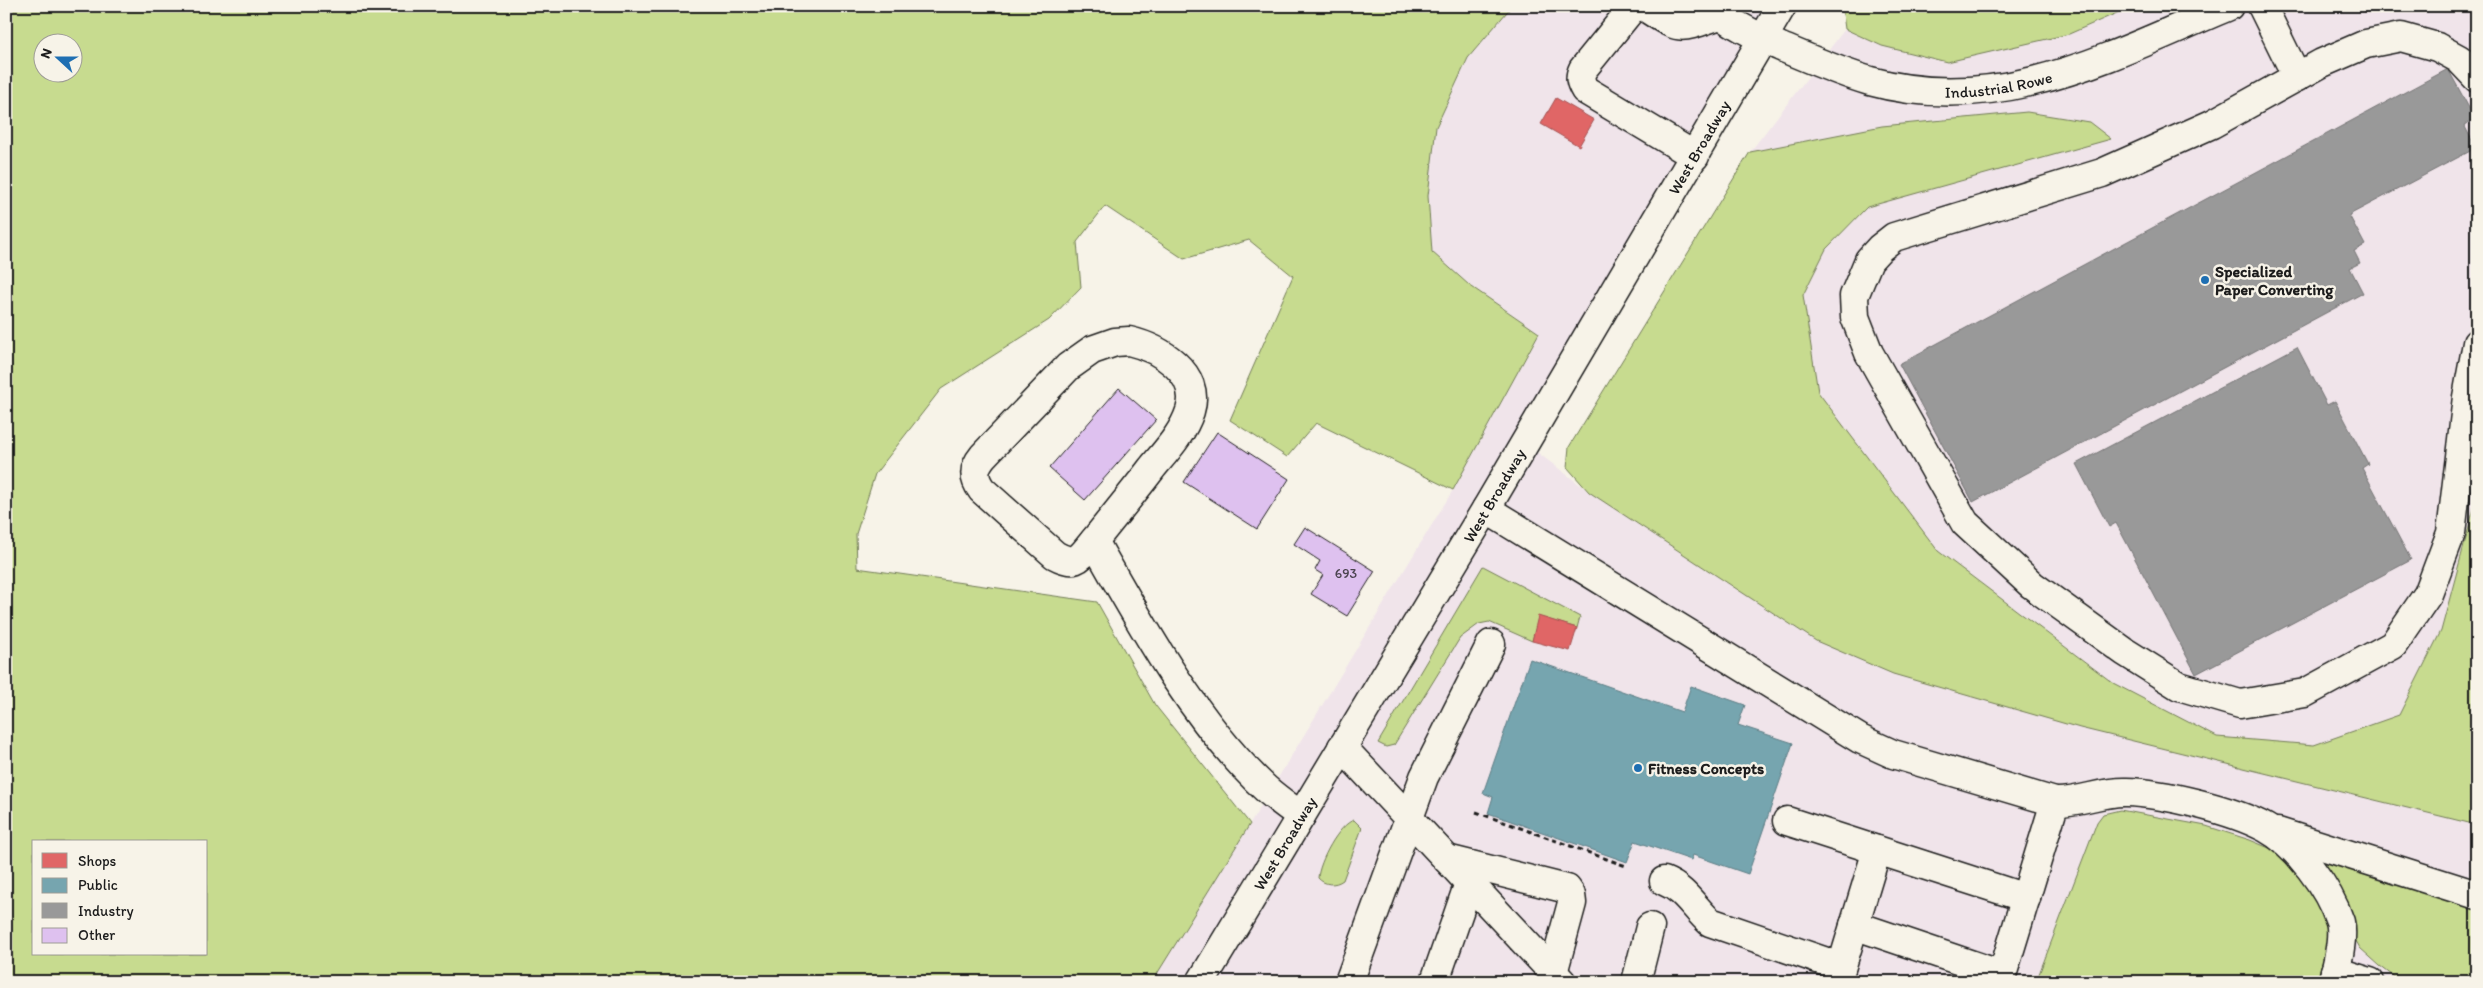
<svg xmlns="http://www.w3.org/2000/svg" width="2483" height="988" font-family="Itim,sans-serif">
<style>
.built{fill:#f0e4ea}
.green{fill:#c7db8f;stroke:#727c56;fill-rule:evenodd}
.shops{fill:#e06666;stroke:#a55050}
.public{fill:#76a5af;stroke:#5b7c83}
.industry{fill:#999;stroke:#747474}
.building{fill:#dec1ef;stroke:#1c1c1c}
.lines{fill:none;stroke-linecap:round;stroke-linejoin:round}
.minor-casing{stroke:#1c1c1c;stroke-width:31}
.major-casing{stroke:#1c1c1c;stroke-width:31}
.path{stroke:#1c1c1c;stroke-width:3;stroke-dasharray:5 4;stroke-linecap:butt}
.minor{stroke:#f7f3e8;stroke-width:28}
.major{stroke:#f7f3e8;stroke-width:28}
.poi-dot{fill:#1f6fb2;stroke:#f7f3e8;stroke-width:2}
.labels{text-anchor:middle;dominant-baseline:central;stroke-width:5;stroke-linejoin:round;paint-order:stroke}
.number-label{font-size:14px;fill:#4c4551}
.street-label{font-size:16px;fill:#1c1c1c;stroke:#f7f3e8}
.poi-label{font-size:16px;font-weight:bold;fill:#1c1c1c;stroke:#f7f3e8;text-anchor:start}
</style>
<rect width="100%" height="100%" fill="#f7f3e8"/>
<filter id="ink" filterUnits="userSpaceOnUse"><feTurbulence type="fractalNoise" baseFrequency=".02" numOctaves="2"/><feDisplacementMap in="SourceGraphic" scale="10" xChannelSelector="R" yChannelSelector="G"/><feConvolveMatrix kernelMatrix="1 2 1 2 8 2 1 2 1" color-interpolation-filters="sRGB"/></filter>
<g filter="url(#ink)">
<path class="built" d="M 1512,6 L 1782,6 L 1525,443 L 1587,490 L 1567,467 L 1569,447 L 1750,152 L 1845,29 L 1882,46 L 2069,34 L 2133,6 L 2477,6 L 2477,814 L 2107,734 L 2477,825 L 2477,982 L 1149,982 L 1250,824 L 1453,490 L 1539,333 L 1469,285 L 1432,253 L 1428,196 L 1436,127 L 1468,58 Z"/>
<path class="green" d="M 6,6 L 1512,6 L 1468,58 L 1436,127 L 1428,196 L 1432,252 L 1469,285 L 1539,333 L 1453,490 L 1316,423 L 1287,457 L 1230,420 L 1293,276 L 1249,240 L 1184,259 L 1105,206 L 1077,242 L 1081,287 L 1049,320 L 941,389 L 875,474 L 856,534 L 857,568 L 1097,602 L 1155,705 L 1250,824 L 1152,982 L 6,982 ZM 72,42 L 72,72 L 42,72 L 42,42 ZM 34,842 L 206,842 L 206,954 L 34,954 Z
M 1842,6 L 2133,6 L 2069,34 L 1947,62 L 1882,46 L 1845,29 Z
M 2027,112 L 2089,122 L 2111,139 L 1867,207 L 1826,249 L 1803,295 L 1818,392 L 1938,551 L 2113,683 L 2217,737 L 2314,745 L 2399,715 L 2441,631 L 2477,497 L 2477,825 L 2080,728 L 1893,674 L 1816,641 L 1589,492 L 1567,467 L 1569,447 L 1750,152 L 1882,126 Z
M 1483,566 L 1580,617 L 1577,628 L 1539,617 L 1532,641 L 1489,622 L 1479,624 L 1460,638 L 1394,745 L 1386,747 L 1378,743 Z
M 2120,810 L 2206,826 L 2250,840 L 2281,853 L 2299,870 L 2331,928 L 2323,970 L 2315,982 L 2036,982 L 2097,822 L 2103,814 Z
M 1354,820 L 1362,828 L 1343,880 C 1335,886 1324,885 1318,878 C 1319,862 1339,824 1354,820 Z
M 2303,847 L 2477,902 L 2477,982 L 2401,982 L 2380,966 L 2360,948 Z"/>
<path class="shops" d="M 1556,98 L 1594,120 L 1579,146 L 1541,124 Z
M 1538,616 L 1577,628 L 1570,651 L 1532,641 Z"/>
<path class="public" d="M 1530,659 L 1682,712 L 1691,686 L 1745,705 L 1738,725 L 1793,743 L 1748,874 L 1693,855 L 1691,860 L 1635,841 L 1627,862 L 1488,813 L 1493,797 L 1483,793 Z"/>
<path class="industry" d="M 2448,69 L 2475,119 L 2464,125 L 2476,148 L 2349,215 L 2365,245 L 2354,251 L 2360,263 L 2350,268 L 2363,293 L 1973,502 L 1899,364 Z
M 2297,347 L 2327,405 L 2335,401 L 2368,464 L 2362,468 L 2411,560 L 2196,674 L 2116,523 L 2109,527 L 2076,464 Z"/>
<path class="building" d="M 1119,388 L 1156,420 L 1085,500 L 1049,468 Z
M 1217,432 L 1289,479 L 1257,529 L 1184,482 Z
M 1305,527 L 1375,571 L 1347,616 L 1311,594 L 1323,575 L 1315,570 L 1320,561 L 1294,544 Z"/>
<g class="lines">
<g class="minor-casing">
<g id="minor">
<path d="M 1634,6 L 1583,69 C 1579,77 1580,82 1585,90 L 1695,156"/>
<path d="M 1643,6 C 1682,31 1676,30 1720,15"/>
<path id="s1" d="M 1715,6 C 1718,19 1768,41 1781,47 C 1810,59 1839,72 1870,81 C 2000,117 2112,55 2229,6"/>
<path d="M 2262,6 L 2297,77"/>
<path d="M 2477,78 L 2459,59 L 2437,47 L 2401,37 L 2366,44 L 2322,63 L 2212,124 L 2102,173 L 1894,237 L 1880,248 L 1869,260 L 1854,296 L 1855,317 L 1869,353 L 1965,523 L 2032,585 L 2125,652 L 2179,686 L 2240,704 L 2305,693 L 2393,645 L 2428,594 L 2451,533 L 2467,397 L 2477,343"/>
<path d="M 1129,341 C 1159,348 1202,373 1190,411 C 1183,433 1166,451 1152,468 C 1133,493 1113,517 1094,541 C 1080,557 1077,567 1055,555 L 982,490 C 973,478 973,468 983,456 L 1068,367 L 1092,350 L 1115,342 Z"/>
<path d="M 1486,509 L 1860,739 L 1893,754 L 2055,802 C 2079,803 2102,791 2126,792 C 2163,793 2233,810 2266,828 C 2297,845 2329,888 2340,922 C 2344,936 2337,968 2332,982"/>
<path d="M 1094,541 C 1141,624 1195,723 1265,788 C 1276,798 1289,807 1301,816"/>
<path d="M 1342,747 L 1562,982"/>
<path d="M 1787,821 L 2026,898"/>
<path d="M 2278,832 L 2477,895"/>
<path d="M 1447,859 L 1567,889 L 1571,895 L 1572,903 L 1553,973"/>
<path d="M 1664,881 C 1685,889 1694,908 1710,922 L 1841,967"/>
<path d="M 1854,925 L 2002,975"/>
<path d="M 2335,971 L 2370,982"/>
<path d="M 1436,978 L 1469,883"/>
<path d="M 1349,982 L 1424,777 L 1491,644"/>
<path d="M 1636,982 L 1650,927"/>
<path d="M 1837,982 L 1877,850"/>
<path d="M 2000,982 L 2055,802"/>
</g>
</g>
<g class="major-casing">
<g id="major">
<path id="s2" d="M 1201,982 L 1486,509 L 1782,6"/>
</g>
</g>
<path class="path" d="M 1476,812 L 1626,866"/>
<use href="#minor" class="minor"/>
<use href="#major" class="major"/>
</g>
</g>
<g class="poi-dot">
<circle cx="2205" cy="280" r="5"/>
<circle cx="1638" cy="768" r="5"/>
</g>
<g class="labels">
<g class="number-label">
<text x="1346" y="573">693</text>
</g>
<g class="street-label">
<text stroke="none"><textPath href="#s1" startOffset="304">Industrial Rowe</textPath></text>
<text stroke="none"><textPath href="#s2" startOffset="972">West Broadway</textPath></text>
<text stroke="none"><textPath href="#s2" startOffset="568">West Broadway</textPath></text>
<text stroke="none"><textPath href="#s2" startOffset="162">West Broadway</textPath></text>
</g>
<g class="poi-label">
<text x="2215" y="271">Specialized<tspan x="2215" dy="18">Paper Converting</tspan></text>
<text x="1648" y="768">Fitness Concepts</text>
</g>
</g>
<rect width="2483" height="988" fill="none" stroke="#f7f3e8" stroke-width="25"/>
<rect x="12" y="12" width="2458" height="963" fill="none" stroke="#1c1c1c" stroke-width="2" filter="url(#ink)"/>
<rect x="32" y="840" width="175" height="115" fill="#f7f3e8" stroke="#9f9d96"/>
<rect x="42" y="853" width="25" height="15" fill="#e06666" stroke="#9f9d96"/>
<text x="78" y="866" font-size="15" fill="#1c1c1c">Shops</text>
<rect x="42" y="878" width="25" height="15" fill="#76a5af" stroke="#9f9d96"/>
<text x="78" y="890" font-size="15" fill="#1c1c1c">Public</text>
<rect x="42" y="903" width="25" height="15" fill="#999999" stroke="#9f9d96"/>
<text x="78" y="916" font-size="15" fill="#1c1c1c">Industry</text>
<rect x="42" y="928" width="25" height="15" fill="#dec1ef" stroke="#9f9d96"/>
<text x="78" y="940" font-size="15" fill="#1c1c1c">Other</text>
<g transform="translate(58 58) rotate(291)"><circle r="24" fill="#f7f3e8" stroke="#9f9d96"/>
<path d="M0-4L9 19L0 12L-9 19Z" fill="#1f6fb2"/>
<text y="-8" font-size="14" font-weight="bold" text-anchor="middle" fill="#1c1c1c">N</text>
</g>
</svg>
